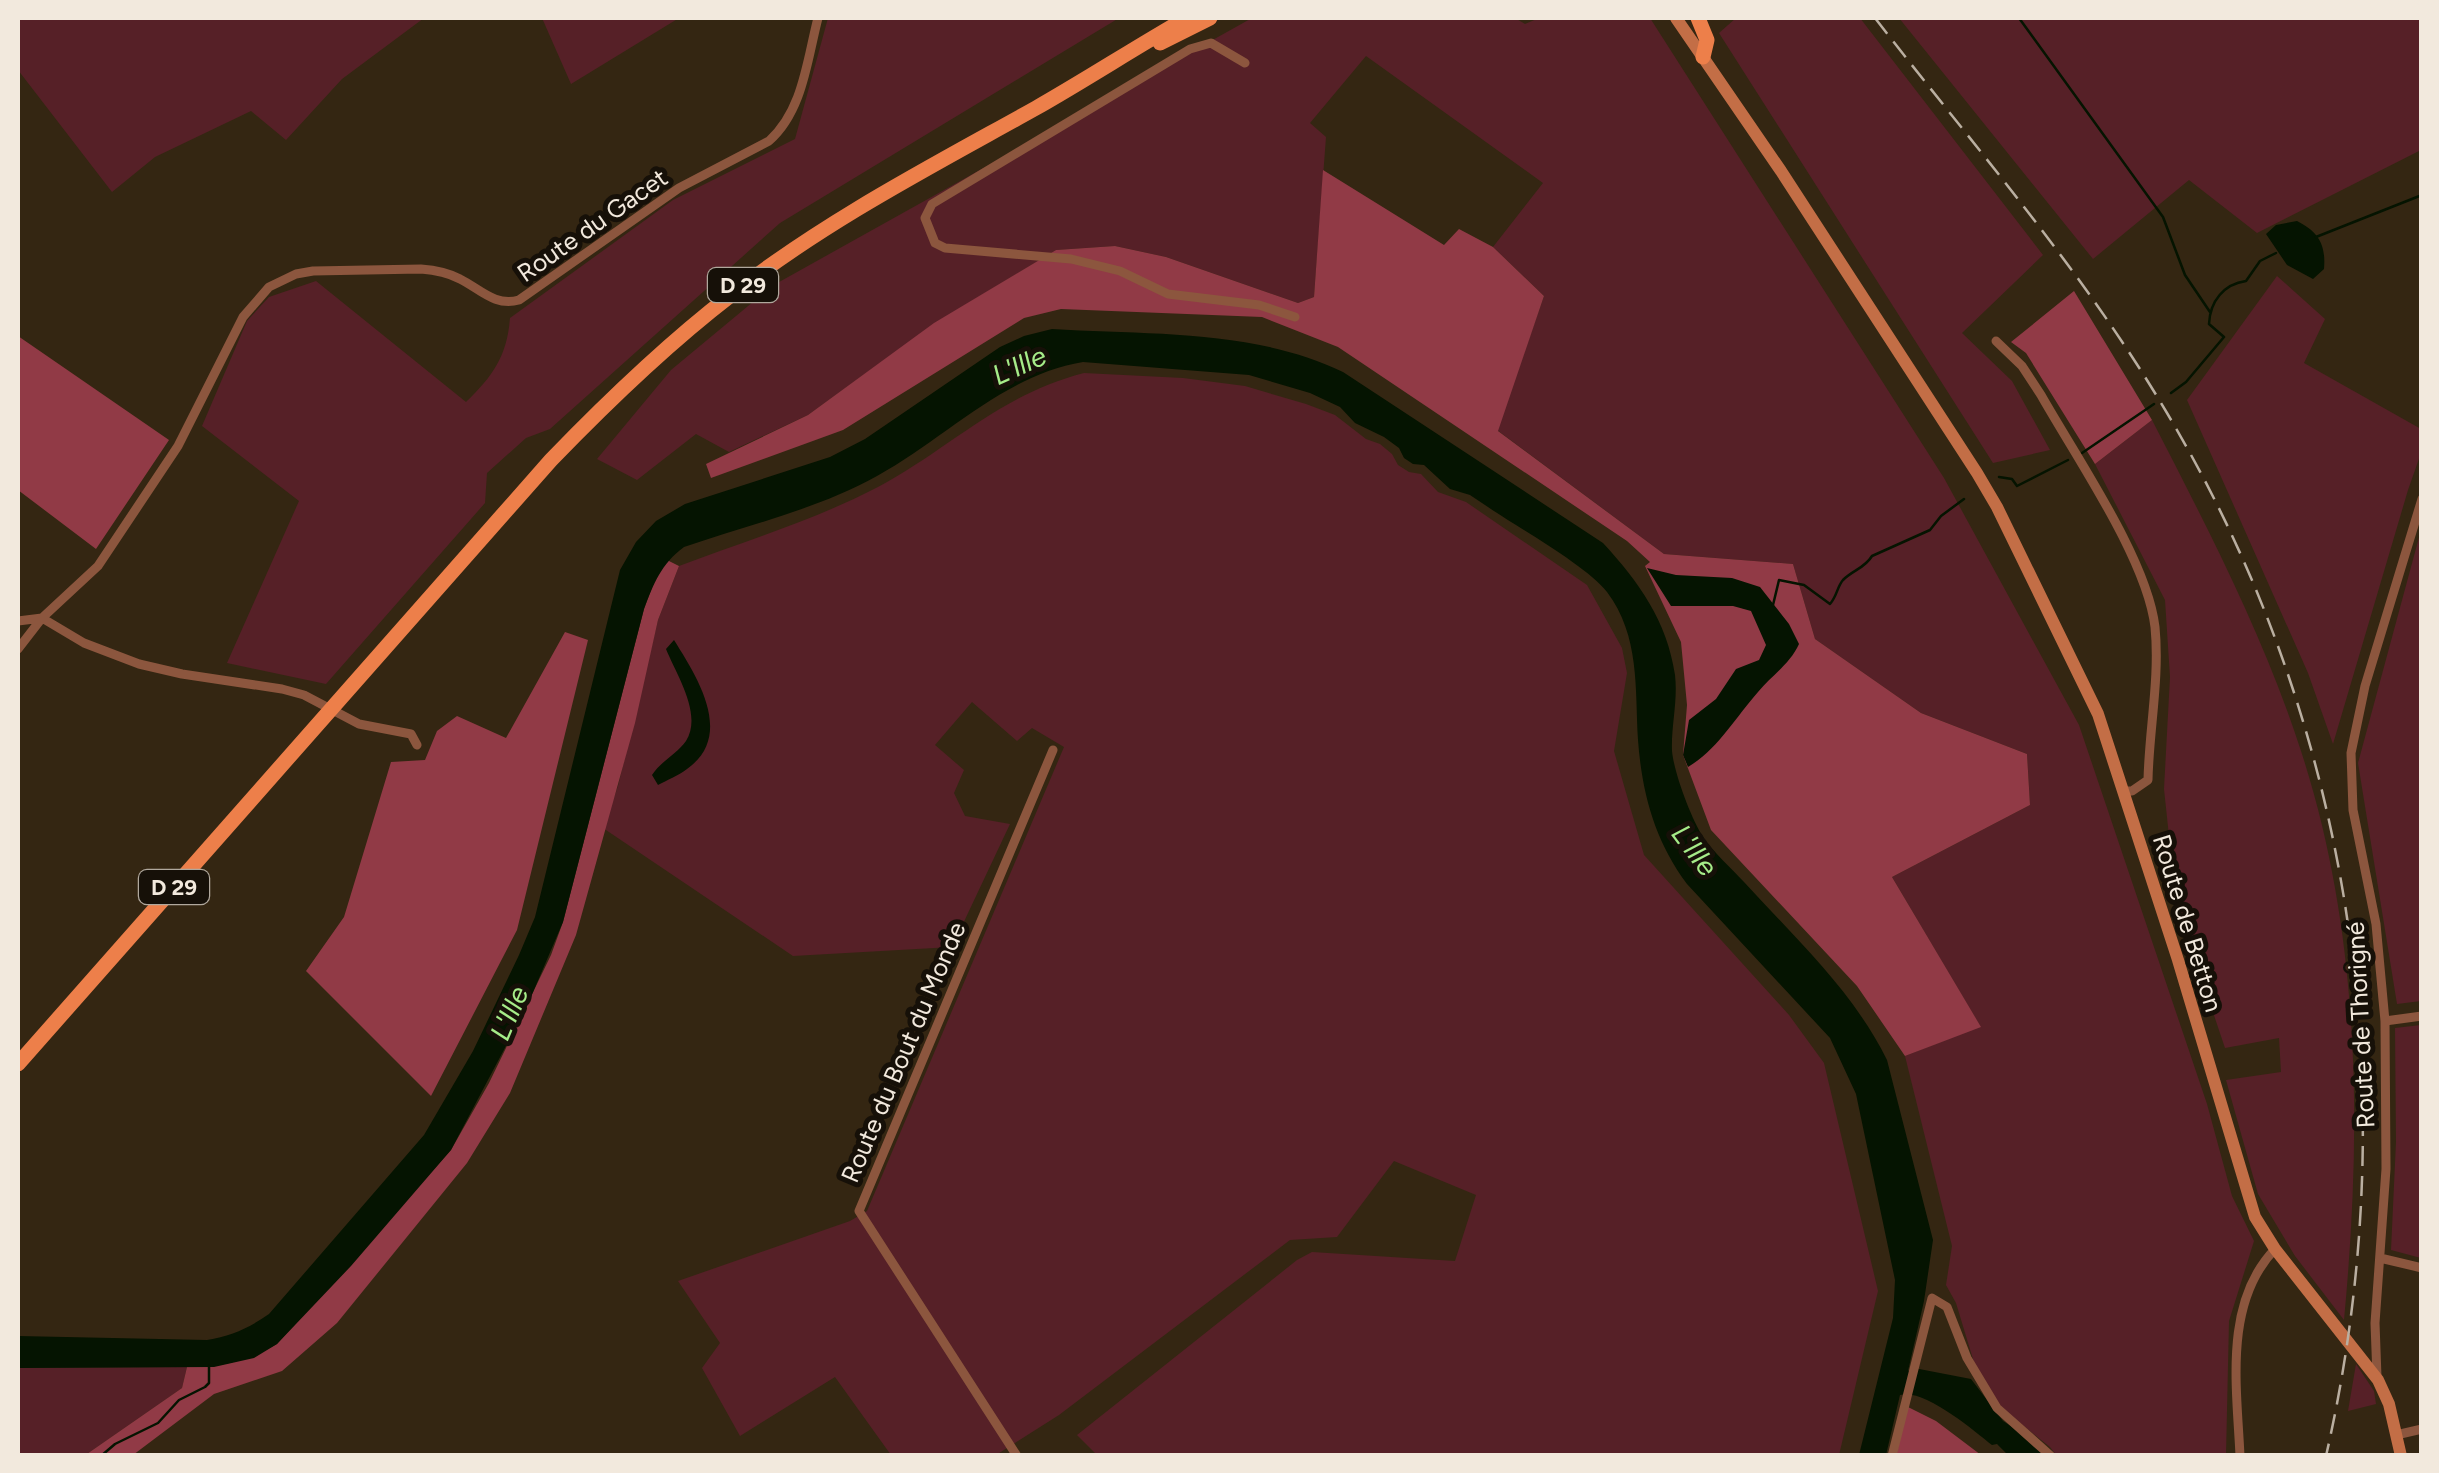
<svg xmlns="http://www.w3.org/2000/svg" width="2439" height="1473" font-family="Figtree,sans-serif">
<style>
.green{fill:#562027}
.forest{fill:#913a46}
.water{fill:#051401}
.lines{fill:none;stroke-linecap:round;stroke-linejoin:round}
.stream{stroke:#051401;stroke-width:2.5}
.minor{stroke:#8c563e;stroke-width:9}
.secondary{stroke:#c36e46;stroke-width:12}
.primary{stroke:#ed7f4a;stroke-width:15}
.rail{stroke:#baafa1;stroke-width:2.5;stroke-dasharray:20 10;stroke-linecap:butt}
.labels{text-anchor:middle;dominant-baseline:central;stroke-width:10;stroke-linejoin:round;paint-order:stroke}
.shield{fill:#161008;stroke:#b0a89d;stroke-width:2.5}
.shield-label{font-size:22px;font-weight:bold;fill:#f2e9dd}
.street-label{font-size:25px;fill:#f2e9dd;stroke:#161008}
.water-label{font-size:28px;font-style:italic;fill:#a6ec89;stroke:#161008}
</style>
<rect width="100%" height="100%" fill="#342612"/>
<path class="green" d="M 18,18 L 424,18 L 342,79 L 286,140 L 251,111 L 155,157 L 112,192 L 18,70 Z
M 542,18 L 679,18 L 571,84 Z
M 828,18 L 1119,18 L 780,223 L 550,429 L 526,438 L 487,473 L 485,503 L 326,684 L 227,663 L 299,501 L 202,426 L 247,321 L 269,297 L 316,281 L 466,402 C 493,376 507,356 510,318 L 673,200 L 795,139 Z
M 1252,18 L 1515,18 L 1525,24 L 1539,18 L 1650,18 L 1944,478 L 2079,725 L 2207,1104 L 2232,1196 L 2254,1241 L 2229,1321 L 2226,1455 L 2056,1455 L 2050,1447 L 2001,1408 L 1976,1369 L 1956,1303 L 1946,1285 L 1952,1246 L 1905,1056 L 1980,1026 L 1892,877 L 2030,805 L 2027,754 L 1921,713 L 1815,639 L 1793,564 L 1664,554 L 1497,430 L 1544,296 L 1493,247 L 1543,183 L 1366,56 L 1310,123 L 1326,137 L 1314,297 L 1298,303 L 1166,257 L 1115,246 L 1056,250 L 934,324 L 808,415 L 729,452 L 696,434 L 637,480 L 597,459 L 671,370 L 772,286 Z
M 1736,18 L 1860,18 L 2043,255 L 1962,333 L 2012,381 L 2050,450 L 1993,463 L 1719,33 Z
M 1899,18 L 2421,18 L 2421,150 L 2257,233 L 2189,180 L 2093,259 Z
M 2277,276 L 2325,319 L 2304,363 L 2421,429 L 2421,453 L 2408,490 L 2333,744 L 2308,673 L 2187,400 Z
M 1084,373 L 1183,378 L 1245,386 L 1306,404 L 1335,415 L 1366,439 L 1380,444 L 1392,454 L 1398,465 L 1409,472 L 1421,474 L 1438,492 L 1466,502 L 1587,585 L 1622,648 L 1627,673 L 1614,751 L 1644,855 L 1789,1015 L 1824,1063 L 1878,1291 L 1839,1455 L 1097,1455 L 1077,1435 L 1297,1260 L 1312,1252 L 1455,1261 L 1476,1195 L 1394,1161 L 1337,1237 L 1290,1240 L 1059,1415 L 996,1455 L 891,1455 L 835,1377 L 740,1436 L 702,1368 L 720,1343 L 678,1281 L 850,1221 L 867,1211 L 1064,747 L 1032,728 L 1017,741 L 972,702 L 935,745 L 964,770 L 954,793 L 965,816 L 1010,824 L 952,947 L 793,956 L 603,828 L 618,786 L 658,620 L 679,566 C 745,541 815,520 878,487 C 951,448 999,395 1084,373 Z
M 2152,420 C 2207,527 2264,636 2301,751 C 2361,935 2362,1130 2344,1320 L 2295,1256 L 2258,1194 L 2226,1080 L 2281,1072 L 2279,1038 L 2225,1048 L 2176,902 L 2164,789 L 2170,677 L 2165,600 L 2095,464 Z
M 2421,530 L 2421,1001 L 2397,1004 L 2358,763 Z
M 2421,1025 L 2422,1025 L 2421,1258 L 2391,1250 L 2396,1142 L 2395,1028 Z
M 2356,1364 L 2374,1391 L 2376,1404 L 2348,1411 Z
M 187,1367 L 182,1388 L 84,1456 L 18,1455 L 18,1368 Z"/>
<path class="forest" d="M 1323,170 L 1444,245 L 1459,229 L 1493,247 L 1544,296 L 1498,431 L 1664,554 L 1793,564 L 1815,639 L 1921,713 L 2027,754 L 2030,805 L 1892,877 L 1981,1027 L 1905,1056 L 1857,986 L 1711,830 L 1683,755 L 1687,705 L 1681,642 L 1645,566 L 1650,562 L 1627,541 L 1338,347 L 1262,317 L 1061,309 L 1024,318 L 843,430 L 711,478 L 706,464 L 808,415 L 934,323 L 1056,250 L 1115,246 L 1166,257 L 1298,303 L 1314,297 Z
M 2074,291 L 2152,420 L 2095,464 L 2026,353 L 2011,342 Z
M 18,336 L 169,440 L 96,549 L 18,490 Z
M 667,560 L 679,566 L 658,620 L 635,723 L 576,935 L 510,1093 L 467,1163 L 337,1323 L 282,1371 L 214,1394 L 133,1455 L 84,1456 L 182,1388 L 187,1367 C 222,1367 247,1361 277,1344 L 451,1150 L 489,1083 L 551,955 L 563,922 L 644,609 L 656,577 Z
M 565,632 L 588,640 L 517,930 L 431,1096 L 306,971 L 344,917 L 391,762 L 425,760 L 437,731 L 457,716 L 506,738 Z
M 1908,1407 L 1936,1421 L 1981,1455 L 1896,1456 Z"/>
<path class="water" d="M 2297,221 C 2319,232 2326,245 2324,269 L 2313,279 L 2287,265 L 2266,234 L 2276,225 Z
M 1052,329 C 1149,335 1254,329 1343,372 L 1603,543 C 1639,582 1667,621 1675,675 C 1678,701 1671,726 1672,751 C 1674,773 1691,818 1703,837 C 1714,853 1731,868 1744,882 C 1795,938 1853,991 1887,1060 L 1933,1240 L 1924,1301 L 1908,1371 L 1914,1368 L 1971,1379 L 2003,1421 L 2028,1437 L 2045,1455 L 2008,1455 L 1997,1444 L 1992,1445 C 1973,1430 1924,1388 1900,1395 L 1886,1455 L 1859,1455 L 1893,1318 L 1895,1280 L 1856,1094 L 1830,1038 L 1687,884 C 1655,841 1642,794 1638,740 C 1635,688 1640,636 1607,592 C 1587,566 1517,527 1488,507 L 1470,495 L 1450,489 L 1424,465 L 1413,464 L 1404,458 L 1399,448 L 1384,437 L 1355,423 L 1340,407 L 1310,393 L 1249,375 L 1083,362 C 1004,375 946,438 877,476 C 818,509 748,525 684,547 C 661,564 654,583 644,609 L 563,922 L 528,1004 L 451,1150 L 351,1266 L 277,1344 L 254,1358 L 214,1367 L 18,1368 L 18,1336 L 207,1340 C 231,1336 249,1328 269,1314 L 424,1135 L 473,1051 L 519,955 L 535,917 L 620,570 L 636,542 L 656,521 L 685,504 L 830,457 L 865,439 L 1000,347 L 1024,336 Z
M 1647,568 L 1676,575 L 1732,578 L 1760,587 L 1789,624 L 1799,644 C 1790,664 1772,675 1758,692 C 1735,718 1718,749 1688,767 L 1683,755 L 1689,720 L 1716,699 L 1736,669 L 1759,660 L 1766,645 L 1751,611 L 1733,606 L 1671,606 Z
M 674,640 C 697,677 735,735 687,769 C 678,776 667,780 658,785 L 652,775 C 661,761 677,754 686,741 C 703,714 676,674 666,649 Z"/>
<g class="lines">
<path class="stream" d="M 2019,18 L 2163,217 L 2185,275 L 2210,312
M 2316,237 L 2422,195
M 2171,393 L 2186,382 L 2224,337 L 2209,324 C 2210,301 2224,284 2246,281 L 2260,261 L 2276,253
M 2082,453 L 2154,404
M 1999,477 L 2012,479 L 2017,486 L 2068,460
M 1773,605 L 1779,580 L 1804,585 L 1830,604 C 1837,596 1837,587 1843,580 C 1853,570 1865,568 1872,556 L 1930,530 L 1941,516 L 1964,499
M 101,1456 L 115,1444 L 158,1423 L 179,1400 L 205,1387 L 209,1383 L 209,1366"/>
<path class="minor" d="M 1245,63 L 1211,43 L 1190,49 L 932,204 L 925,218 L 935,243 L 945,248 L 1071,259 L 1120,271 L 1168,294 L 1259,305 L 1295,317
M 1996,341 L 2022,366 L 2041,395 C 2076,457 2147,559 2155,627 C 2160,678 2149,730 2148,780 L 2132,791 L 2123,791
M 18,621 L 42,618 L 84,643 L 139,664 L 182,674 L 282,689 L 304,695 L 359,724 L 411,734 L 417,745
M 18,649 L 42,618 L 98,566 L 178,446 L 243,317 L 269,287 L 296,274 L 313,271 L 421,269 C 435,270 447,272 460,279 C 480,289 495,307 519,300 L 679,188 L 769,141 C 803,111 807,60 818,18
M 2385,1021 L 2422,1016
M 2380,1258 L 2422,1268
M 2377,1377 L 2375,1323 L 2386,1169 L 2385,1021 L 2376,924 L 2353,810 L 2351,753 L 2365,686 L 2422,499
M 2396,1435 L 2422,1429
M 1017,1456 L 859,1211 L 1053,750
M 1892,1456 L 1932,1298 L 1947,1307 L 1967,1358 L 1997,1408 L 2051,1456
M 2240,1456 C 2237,1388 2223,1303 2275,1249"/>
<path class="secondary" d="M 1676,18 L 1781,171 L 1977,473 L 1997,507 L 2098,714 L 2178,960 L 2255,1217 L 2275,1249 L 2378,1380 L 2389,1404 L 2401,1456"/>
<path class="primary" d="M 1698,18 L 1707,40 L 1703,57
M 1160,43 L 1210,18
M 18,1064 L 551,460 C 608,401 666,345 731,295 C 825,221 932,166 1036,108 C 1087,79 1136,47 1187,18"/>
<path class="rail" d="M 1875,18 C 1977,150 2090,279 2174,425 C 2356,736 2406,1106 2326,1456"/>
</g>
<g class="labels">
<g class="shield">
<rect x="708" y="268" width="70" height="34" rx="8"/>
<rect x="139" y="870" width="70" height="34" rx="8"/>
</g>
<g class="shield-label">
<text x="743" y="285">D 29</text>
<text x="174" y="887">D 29</text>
</g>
<g class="street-label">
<text transform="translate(592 225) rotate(-35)">Route du Gacet</text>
<text transform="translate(2188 923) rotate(73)">Route de Betton</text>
<text transform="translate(2360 1025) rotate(-93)">Route de Thorigné</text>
<text transform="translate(903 1052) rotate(-67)">Route du Bout du Monde</text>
</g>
<g class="water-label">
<text transform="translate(1019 365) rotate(-24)">L'Ille</text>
<text transform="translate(1695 850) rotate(53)">L'Ille</text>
<text transform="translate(509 1013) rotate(-67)">L'Ille</text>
</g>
</g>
<rect width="2439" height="1473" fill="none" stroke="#f2e9dd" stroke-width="40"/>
</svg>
